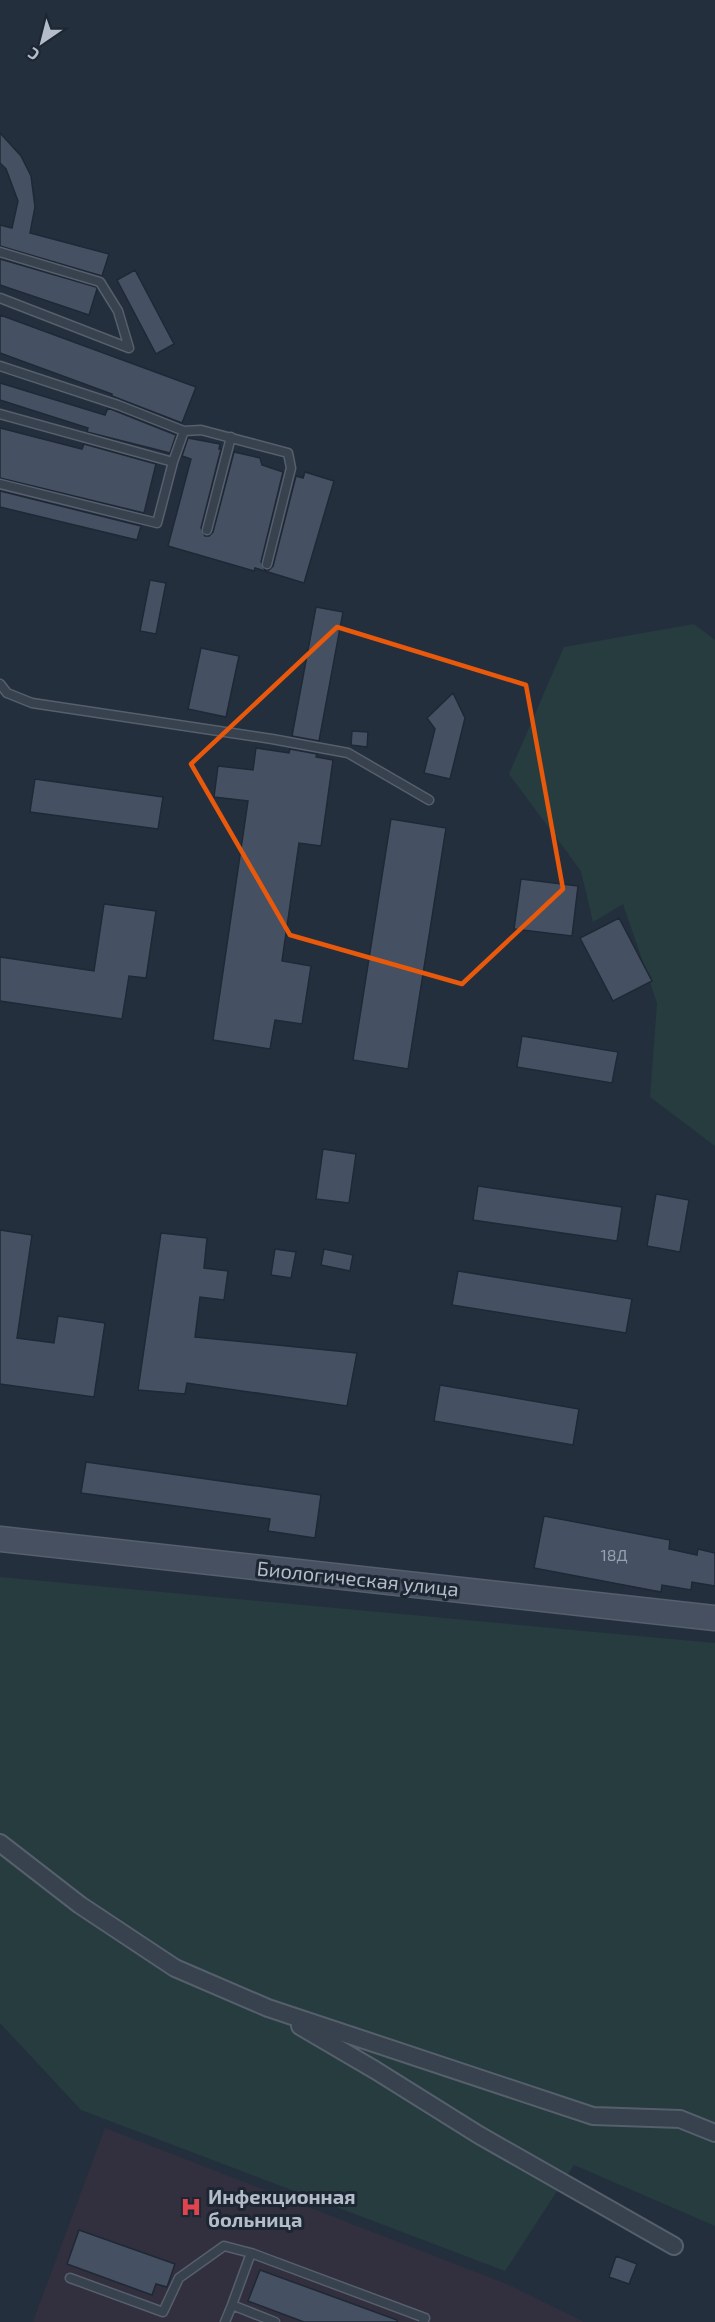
<svg xmlns="http://www.w3.org/2000/svg" width="715" height="2322" font-family="'Exo 2',sans-serif">
<style>
.medical{fill:#32303f}
.green{fill:#263c3f}
.building{fill:#455162;stroke:#1f2835;stroke-width:1.5}
.lines{fill:none;stroke-linecap:round;stroke-linejoin:round}
.lane-casing{stroke:#565f6c;stroke-width:11}
.street-casing{stroke:#565f6c;stroke-width:20}
.secondary-casing{stroke:#565f6c;stroke-width:27}
.lane{stroke:#38414e;stroke-width:8}
.street{stroke:#38414e;stroke-width:16}
.secondary{stroke:#465061;stroke-width:24}
.marked{fill:none;stroke:#e8590c;stroke-width:4.5;stroke-linejoin:round}
.labels{text-anchor:middle;dominant-baseline:central;stroke-width:6;stroke-linejoin:round;paint-order:stroke}
.number-label{font-size:16px;fill:#98a1af}
.street-label{font-size:20px;fill:#b4bcc9;stroke:#1d2633}
.poi-label{font-size:20px;font-weight:bold;fill:#b4bcc9;stroke:#1d2633;text-anchor:start}
</style>
<rect width="100%" height="100%" fill="#242f3e"/>
<path class="medical" d="M 105,2128 L 509,2285 L 584,2322 L 33,2322 Z"/>
<path class="green" d="M 694,624 L 715,640 L 715,1146 L 650,1097 L 657,1003 L 623,904 L 593,922 L 581,871 L 509,774 L 564,647 Z
M 0,1577 L 715,1643 L 715,2226 L 574,2165 L 505,2271 L 81,2110 L 0,2023 Z"/>
<path class="building" d="M 0,133 L 21,156 L 31,176 L 35,207 L 30,233 L 109,254 L 102,276 L 0,246 L 0,225 L 12,228 L 18,201 L 6,169 L 0,163 Z
M 0,259 L 96,287 L 97,289 L 89,315 L 0,285 Z
M 135,270 L 174,344 L 156,354 L 117,280 Z
M 0,315 L 196,387 L 182,423 L 112,396 L 112,394 L 0,353 Z
M 0,383 L 105,415 L 108,408 L 176,435 L 170,453 L 87,432 L 88,428 L 0,400 Z
M 0,428 L 82,449 L 84,444 L 156,464 L 144,513 L 0,478 Z
M 188,438 L 220,444 L 219,449 L 221,449 L 201,528 L 205,536 L 209,536 L 213,532 L 234,452 L 260,458 L 262,465 L 283,472 L 261,562 L 265,570 L 269,570 L 273,566 L 296,476 L 303,478 L 305,472 L 334,481 L 304,583 L 255,568 L 254,571 L 168,546 L 191,459 L 182,456 Z
M 0,491 L 141,526 L 137,540 L 0,507 Z
M 150,580 L 166,583 L 156,634 L 140,631 Z
M 316,607 L 343,612 L 319,741 L 292,736 Z
M 201,648 L 239,656 L 226,717 L 188,709 Z
M 453,693 L 465,718 L 450,779 L 424,773 L 435,729 L 427,718 Z
M 352,731 L 368,732 L 367,747 L 351,745 Z
M 256,748 L 289,753 L 290,749 L 317,754 L 316,757 L 333,760 L 321,846 L 299,843 L 282,961 L 311,966 L 302,1024 L 275,1020 L 270,1049 L 213,1040 L 248,801 L 214,797 L 218,766 L 253,770 Z
M 35,779 L 163,797 L 158,829 L 30,812 Z
M 391,819 L 446,828 L 408,1069 L 353,1060 Z
M 521,879 L 578,886 L 572,936 L 514,929 Z
M 104,904 L 156,911 L 146,978 L 129,976 L 122,1019 L 0,1001 L 0,957 L 94,971 Z
M 619,918 L 652,981 L 613,1001 L 580,938 Z
M 522,1036 L 618,1052 L 612,1083 L 517,1067 Z
M 323,1149 L 356,1154 L 349,1203 L 316,1199 Z
M 478,1186 L 622,1207 L 617,1241 L 473,1220 Z
M 656,1194 L 689,1200 L 680,1252 L 647,1246 Z
M 0,1230 L 32,1235 L 17,1338 L 54,1343 L 58,1316 L 105,1323 L 94,1397 L 0,1384 Z
M 161,1233 L 207,1238 L 204,1268 L 228,1271 L 224,1300 L 200,1297 L 195,1337 L 357,1353 L 347,1406 L 187,1383 L 185,1394 L 138,1390 Z
M 275,1249 L 296,1252 L 291,1278 L 271,1275 Z
M 324,1249 L 353,1255 L 350,1271 L 321,1265 Z
M 458,1271 L 632,1299 L 626,1333 L 452,1305 Z
M 440,1385 L 579,1409 L 573,1445 L 434,1421 Z
M 86,1462 L 321,1495 L 315,1538 L 268,1531 L 270,1519 L 81,1493 Z
M 544,1516 L 670,1540 L 669,1549 L 697,1555 L 698,1549 L 715,1553 L 715,1586 L 692,1582 L 691,1590 L 662,1585 L 661,1592 L 534,1568 Z
M 79,2230 L 175,2264 L 167,2287 L 156,2284 L 152,2295 L 67,2264 Z
M 616,2256 L 637,2264 L 629,2284 L 609,2277 Z
M 260,2270 L 397,2320 L 397,2322 L 304,2322 L 248,2301 Z"/>
<g class="lines">
<g class="lane-casing">
<path id="lane" d="M 0,252 L 100,282 L 118,311 L 129,348 L 0,298
M 0,366 L 118,405 L 184,431 L 201,430 L 288,453 L 291,468 L 267,564
M 0,414 L 173,462
M 0,484 L 157,523 L 173,462 L 184,431
M 207,530 L 231,437
M 0,684 L 7,693 L 32,703 L 272,739 L 348,753 L 429,800
M 70,2278 L 163,2312 L 179,2278 L 224,2246 L 251,2253
M 232,2305 L 251,2253 L 425,2318 L 423,2322
M 225,2322 L 232,2305 L 275,2322"/>
</g>
<g class="street-casing">
<path id="street" d="M 0,1843 L 80,1905 L 175,1968 L 268,2008 L 593,2116 L 680,2119 L 715,2133
M 300,2026 L 375,2070 L 479,2135 L 674,2246"/>
</g>
<g class="secondary-casing">
<path id="secondary" d="M 0,1539 L 715,1618"/>
</g>
<use href="#lane" class="lane"/>
<use href="#street" class="street"/>
<use href="#secondary" class="secondary"/>
</g>
<path class="marked" d="M 337,627 L 526,685 L 563,889 L 462,984 L 290,935 L 191,764 Z"/>
<defs>
<g id="hospital-bare" transform="scale(1.62)"><path d="M-5-5h3v3.5h4V-5h3V5h-3V1.5h-4V5h-3Z" fill="#e0444e" stroke="#1d2633" stroke-width="2.5" paint-order="stroke"/></g>
</defs>
<g fill-rule="evenodd">
<use href="#hospital-bare" x="191" y="2207"/>
</g>
<g class="labels">
<g class="number-label">
<text x="614" y="1554">18Д</text>
</g>
<g class="street-label">
<text transform="translate(358 1578) rotate(6)">Биологическая улица</text>
</g>
<g class="poi-label">
<text x="208" y="2196">Инфекционная<tspan x="208" dy="23">больница</tspan></text>
</g>
</g>
<g transform="translate(42 42) rotate(215)" stroke="#1d2633" stroke-width="4.5" paint-order="stroke">
<path d="M0-4.5L10 22L0 15L-10 22Z" fill="#b4bcc9"/>
<text y="-9" font-size="16" font-weight="bold" text-anchor="middle" fill="#b4bcc9">С</text>
</g>
</svg>
